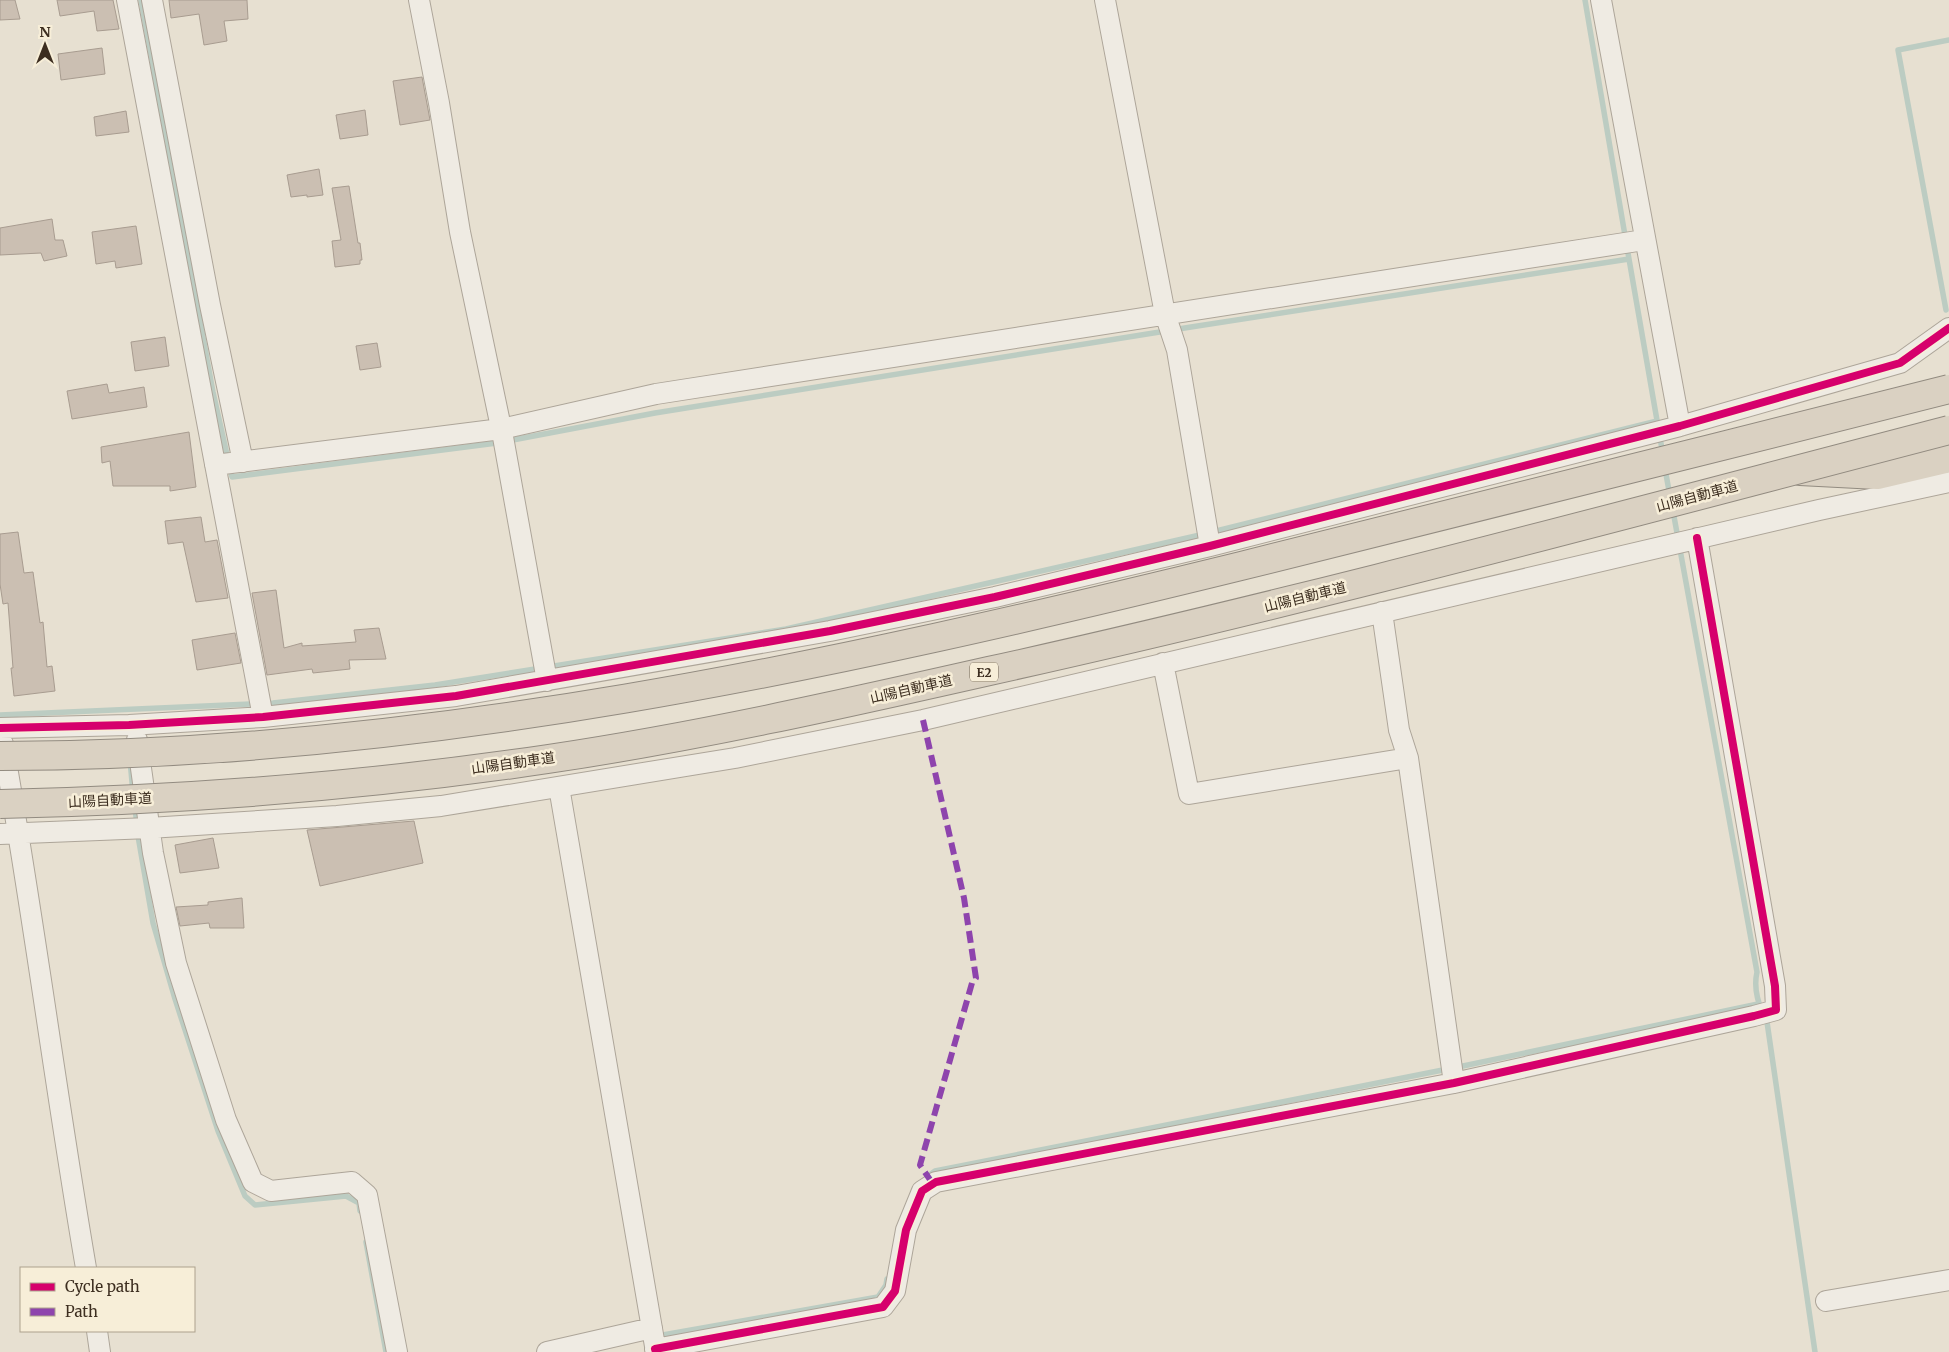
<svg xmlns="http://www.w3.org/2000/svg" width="1949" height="1352" font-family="Merriweather,'Noto Sans JP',serif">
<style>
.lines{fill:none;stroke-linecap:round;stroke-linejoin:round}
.stream{stroke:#bcccc2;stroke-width:5.5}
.building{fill:#cbbfb2;stroke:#a89c90}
.street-casing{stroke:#ada599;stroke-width:22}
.highway-casing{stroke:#928b80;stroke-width:30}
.street{stroke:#efebe3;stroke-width:20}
.highway{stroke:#dad1c2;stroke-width:28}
.highway-bridge-casing{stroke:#928b80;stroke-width:30;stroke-linecap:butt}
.highway-bridge{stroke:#dad1c2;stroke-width:28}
.quiet{stroke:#8e44ad;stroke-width:6;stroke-dasharray:12 6;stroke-linecap:butt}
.cycleway-casing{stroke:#f7eed8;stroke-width:11}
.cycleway{stroke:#d6006c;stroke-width:8}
.labels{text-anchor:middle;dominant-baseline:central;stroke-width:5;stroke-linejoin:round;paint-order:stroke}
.shield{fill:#f7eed8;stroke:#756857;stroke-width:1}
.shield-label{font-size:12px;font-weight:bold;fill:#3d2e20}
.street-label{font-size:14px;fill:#3d2e20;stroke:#f7eed8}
</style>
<rect width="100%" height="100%" fill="#e7e0d1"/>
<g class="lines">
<path class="stream" d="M 141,0 L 213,392 L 232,477 L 497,443 L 655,413 L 1191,327 L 1629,259 L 1663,455
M 1585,0 L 1629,259
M 1946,310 L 1898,50 L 1949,40
M 1665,469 L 1670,496
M 1673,511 L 1757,972 C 1753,990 1759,1006 1767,1022 L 1815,1352
M 0,715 L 273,703 L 435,685 L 786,629 L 1200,535 L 1657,421
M 130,760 L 133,793
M 135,807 L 138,836 L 153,923 L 175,999 L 218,1131 L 245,1196 L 255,1205 L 346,1196 L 359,1203 L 360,1211
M 927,1177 L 935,1171 L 1463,1066 L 1758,1004
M 366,1242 L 386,1352
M 657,1336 L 878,1297 L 886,1285 L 887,1279"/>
</g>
<path class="building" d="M 0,0 L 15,0 L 20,19 L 0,20 Z
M 57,0 L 113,0 L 119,29 L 97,31 L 94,11 L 60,16 Z
M 169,0 L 247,0 L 248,19 L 224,21 L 227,41 L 204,45 L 199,14 L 171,18 Z
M 102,48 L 105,74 L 61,80 L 58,54 Z
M 422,77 L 430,120 L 400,125 L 393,81 Z
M 365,110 L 368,135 L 340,139 L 336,115 Z
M 126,111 L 129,132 L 96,136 L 94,117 Z
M 319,169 L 323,195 L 307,197 L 307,195 L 291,197 L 287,175 Z
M 349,186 L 358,243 L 360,243 L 362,260 L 360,260 L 360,264 L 335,267 L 332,241 L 341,240 L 332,188 Z
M 52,219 L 55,240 L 63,240 L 67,256 L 44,261 L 41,253 L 0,255 L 0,228 Z
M 136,226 L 142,264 L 116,268 L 115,261 L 96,264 L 92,232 Z
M 165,337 L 169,366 L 135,371 L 131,342 Z
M 377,343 L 381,367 L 360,370 L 356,346 Z
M 107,384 L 109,393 L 144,387 L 147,407 L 72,419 L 67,391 Z
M 189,432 L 196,487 L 170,491 L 170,486 L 113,486 L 110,461 L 102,463 L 101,447 Z
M 201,517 L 205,542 L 217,540 L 228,598 L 196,602 L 183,542 L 168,544 L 165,521 Z
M 18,532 L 24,573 L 33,572 L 40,623 L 43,622 L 47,667 L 52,666 L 55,691 L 14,696 L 11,668 L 13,668 L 8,603 L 3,604 L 0,584 L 0,534 Z
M 276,590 L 284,648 L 302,643 L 302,646 L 356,642 L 354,630 L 379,628 L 386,659 L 349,660 L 350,669 L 313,673 L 312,669 L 267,675 L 252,593 Z
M 235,633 L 241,663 L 197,670 L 192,640 Z
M 414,821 L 423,863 L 320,886 L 307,830 Z
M 213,838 L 219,868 L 180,873 L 175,845 Z
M 242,898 L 244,928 L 210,928 L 209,923 L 180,926 L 176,907 L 208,905 L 208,902 Z"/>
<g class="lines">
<g class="street-casing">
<path id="street" d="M 127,0 L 263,717
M 152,0 L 210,305 L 243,462
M 419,0 L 439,103 L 460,232 L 503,437 L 547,681
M 1105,0 L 1165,314 L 1177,350 L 1210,546
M 1601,0 L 1680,426
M 215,465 L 501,429 L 656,394 L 1644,240
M 1382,612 L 1399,730 L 1408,758 L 1454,1083
M 1163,663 L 1189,794 L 1408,758
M 0,728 L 129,725 L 263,717 L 456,696 L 830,631 L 995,597 L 1210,546 L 1680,426 L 1900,363 L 1949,328
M 137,740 L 153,853 L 176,963 L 226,1120 L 253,1182 L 271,1191 L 352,1182 L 367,1195 L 397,1352
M 3,744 C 34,918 56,1094 86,1268
M 559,787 L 656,1352
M 0,834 L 149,828 L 337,816 L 441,806 L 735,758 L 923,720 L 1819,510 L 1949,482
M 1826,1301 L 1949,1280
M 97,1331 L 100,1352
M 655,1349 L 883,1307 L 895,1291 L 906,1230 L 922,1191 L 936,1182 L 1454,1083 L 1754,1016 L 1776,1010 L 1775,986 L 1697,538
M 547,1352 L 652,1328"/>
</g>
<g class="highway-casing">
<path id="highway" d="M 1800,471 L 1877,475 L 1949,458"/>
</g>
<use href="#street" class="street"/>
<use href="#highway" class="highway"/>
<g class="highway-bridge-casing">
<path id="highway-bridge" d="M 0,756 C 421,756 834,666 1241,566 C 1478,508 1713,448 1949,389
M 0,804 C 183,800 367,786 548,759 C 696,737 843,704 989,671 C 1311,600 1630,513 1949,430"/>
</g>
<use href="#highway-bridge" class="highway-bridge"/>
<path class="quiet" d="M 923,720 L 964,898 L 976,978 L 972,983 L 920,1165 L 933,1184"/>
<g class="cycleway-casing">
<path id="cycleway" d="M 0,728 L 129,725 L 263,717 L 456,696 L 830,631 L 995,597 L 1210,546 L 1680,426 L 1900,363 L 1949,328
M 656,1352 L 655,1349 L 883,1307 L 895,1291 L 906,1230 L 922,1191 L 936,1182 L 1454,1083 L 1754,1016 L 1776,1010 L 1775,986 L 1697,538"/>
</g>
<use href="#cycleway" class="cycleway"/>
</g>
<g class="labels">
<rect class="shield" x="970" y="662.5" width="28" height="19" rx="4"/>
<g class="shield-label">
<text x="984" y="672">E2</text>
</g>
<g class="street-label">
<text transform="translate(1697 496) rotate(-15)">山陽自動車道</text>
<text transform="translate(1305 597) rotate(-14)">山陽自動車道</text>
<text transform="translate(911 689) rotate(-13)">山陽自動車道</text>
<text transform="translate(513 763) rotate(-8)">山陽自動車道</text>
<text transform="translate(110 800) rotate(-3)">山陽自動車道</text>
</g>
</g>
<rect x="20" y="1267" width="175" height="65" fill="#f7eed8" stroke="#ada18e"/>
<rect x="30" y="1283" width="25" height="8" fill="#d6006c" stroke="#ada18e"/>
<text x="65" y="1292" font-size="15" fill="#3d2e20">Cycle path</text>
<rect x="30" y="1308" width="25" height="8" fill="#8e44ad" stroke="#ada18e"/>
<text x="65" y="1317" font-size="15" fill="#3d2e20">Path</text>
<g transform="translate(45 45)" stroke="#f7eed8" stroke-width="4" paint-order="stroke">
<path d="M0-4L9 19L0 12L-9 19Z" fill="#3d2e20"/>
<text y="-8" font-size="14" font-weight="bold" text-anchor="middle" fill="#3d2e20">N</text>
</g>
</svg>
